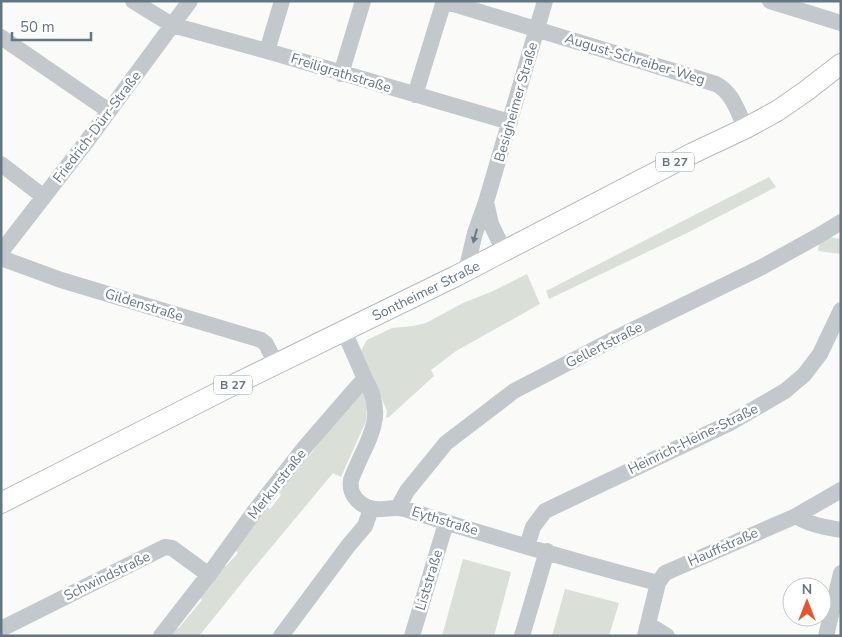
<svg xmlns="http://www.w3.org/2000/svg" width="842" height="637" font-family="'Nunito Sans',sans-serif">
<style>
.green{fill:#dadfd7}
.lines{fill:none;stroke-linecap:round;stroke-linejoin:round}
.major-casing{stroke:#b5babe;stroke-width:22}
.minor{stroke:#c3c8cc;stroke-width:16}
.major{stroke:#fff;stroke-width:20}
.oneway{fill:#6a7a87}
.labels{text-anchor:middle;dominant-baseline:central;stroke-width:5;stroke-linejoin:round;paint-order:stroke}
.shield{fill:#fff;stroke:#939fa8;stroke-width:1}
.shield-label{font-size:12px;font-weight:bold;fill:#657683}
.street-label{font-size:14px;fill:#657683;stroke:#fff}
</style>
<rect width="100%" height="100%" fill="#fafaf8"/>
<path class="green" d="M 769,177 L 776,187 L 687,233 L 549,299 L 546,291 Z
M 829,237 L 841,239 L 841,254 L 818,251 L 819,244 Z
M 527,274 L 540,304 L 456,351 L 431,370 L 434,376 L 389,417 L 386,418 L 387,411 L 384,404 L 361,351 L 367,340 L 392,328 L 413,326 L 426,323 L 463,303 L 491,292 Z
M 360,390 L 368,397 L 366,421 L 341,477 L 333,473 L 249,574 L 199,636 L 167,636 L 174,627 L 178,629 L 202,600 L 198,596 L 222,563 L 226,566 L 238,553 L 234,549 L 266,506 L 270,509 L 281,495 L 277,491 L 310,455 L 356,393 Z
M 463,559 L 511,572 L 494,636 L 442,636 Z
M 565,589 L 619,603 L 609,636 L 552,636 Z"/>
<g class="lines">
<g class="major-casing">
<g id="major">
<path id="s1" d="M 1,503 L 229,387 L 456,276 L 693,153 L 746,128 L 777,111 L 806,91 L 841,64"/>
</g>
</g>
<path class="minor" d="M 133,1 L 172,25 L 267,51 L 510,122
M 770,1 L 841,23
M 1,37 L 109,111
M 267,51 L 282,1
M 341,74 L 363,1
M 415,95 L 444,1 L 716,84 C 733,93 737,111 746,128
M 1,164 L 44,197
M 486,202 L 491,224 L 504,251
M 1,252 L 87,141 L 190,1
M 1,258 L 61,280 L 261,340 L 266,344 L 276,364
M 466,271 L 475,233 L 486,202 L 545,1
M 365,379 C 389,420 365,441 351,480 C 349,492 356,502 367,507 C 379,513 392,505 405,509 C 488,536 574,561 658,583
M 400,508 L 401,502 L 407,491 L 446,443 L 514,391 L 612,340 L 762,267 L 818,236 L 841,222
M 796,516 C 810,525 825,527 841,530
M 527,546 L 533,527 L 545,511 L 730,423 L 785,391 L 804,375 L 820,354 L 841,310
M 648,624 L 667,636
M 1,629 L 165,547 L 172,548 L 209,575
M 161,636 L 210,573 L 254,512 L 305,447 L 357,387 L 365,379 L 344,331
M 281,636 L 348,546 L 365,526 L 371,509
M 412,636 L 446,523
M 522,636 L 547,551
M 645,636 L 658,583 L 665,573 L 796,516 L 841,490
M 826,636 L 841,573"/>
<use href="#major" class="major"/>
</g>
<defs><path id="oneway-solid" d="M-6-.8H1V-3.2L6.5 0L1 3.2V.8H-6Z" transform="scale(1.25)"/></defs>
<use class="oneway" href="#oneway-solid" transform="translate(475 236) rotate(105)"/>
<g class="labels">
<g class="shield">
<rect x="656" y="152.5" width="38" height="19" rx="4"/>
<rect x="214" y="375.5" width="38" height="19" rx="4"/>
</g>
<g class="shield-label">
<text x="675" y="162">B 27</text>
<text x="233" y="385">B 27</text>
</g>
<g class="street-label">
<text transform="translate(635 59) rotate(17)">August-Schreiber-Weg</text>
<text transform="translate(341 73) rotate(17)">Freiligrathstraße</text>
<text transform="translate(516 102) rotate(-74)">Besigheimer Straße</text>
<text transform="translate(97 127) rotate(-53)">Friedrich-Dürr-Straße</text>
<text stroke="none"><textPath href="#s1" startOffset="475">Sontheimer Straße</textPath></text>
<text transform="translate(144 305) rotate(17)">Gildenstraße</text>
<text transform="translate(604 345) rotate(-27)">Gellertstraße</text>
<text transform="translate(693 439) rotate(-26)">Heinrich-Heine-Straße</text>
<text transform="translate(277 484) rotate(-52)">Merkurstraße</text>
<text transform="translate(445 521) rotate(17)">Eythstraße</text>
<text transform="translate(723 547) rotate(-24)">Hauffstraße</text>
<text transform="translate(107 576) rotate(-26)">Schwindstraße</text>
<text transform="translate(429 580) rotate(-73)">Liststraße</text>
</g>
</g>
<rect width="842" height="637" fill="none" stroke="#657683" stroke-width="5"/>
<g transform="translate(807 602)"><circle r="24" fill="#ffffff" stroke="#c1c8cd"/>
<path d="M0-4L9 19L0 12L-9 19Z" fill="#e4572e"/>
<text y="-8" font-size="14" font-weight="bold" text-anchor="middle" fill="#657683">N</text>
</g>
<path d="M12 32v8h79v-8" fill="none" stroke="#657683" stroke-width="2.5"/>
<text x="20" y="32" font-size="15" fill="#657683" stroke="#ffffff" stroke-width="4" paint-order="stroke">50 m</text>
</svg>
